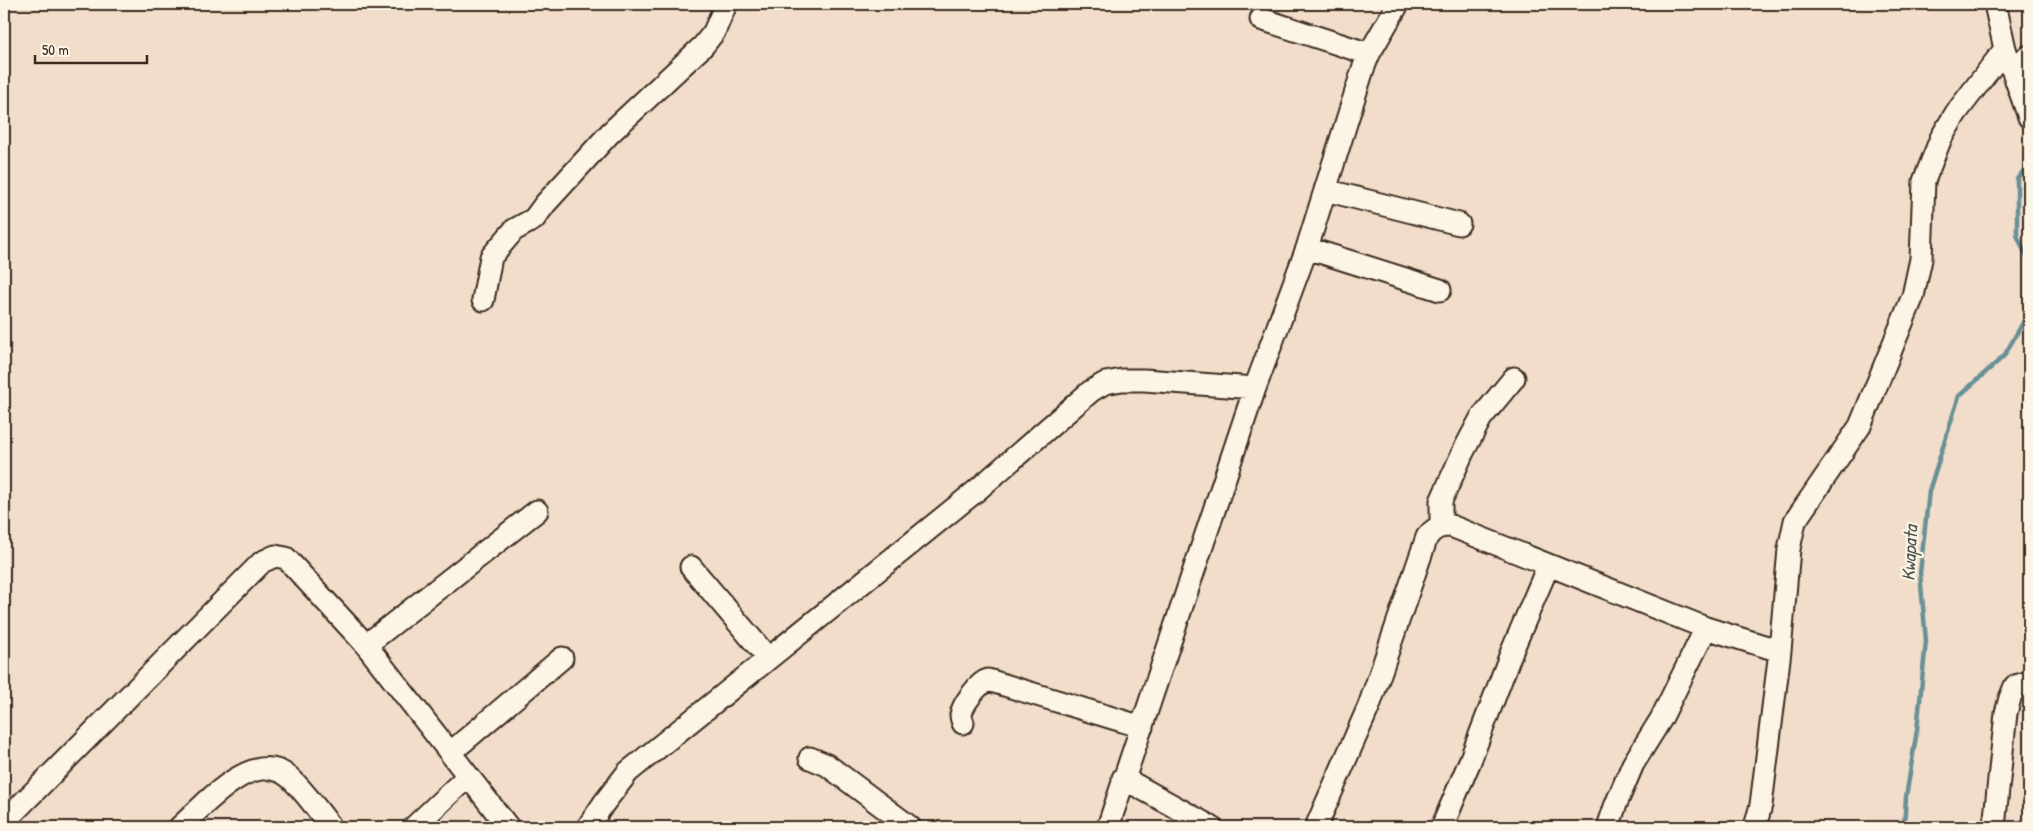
<svg xmlns="http://www.w3.org/2000/svg" width="2033" height="831" font-family="'Patrick Hand',sans-serif">
<style>
.lines{fill:none;stroke-linecap:round;stroke-linejoin:round}
.stream{stroke:#699097;stroke-width:4.5}
.minor-casing{stroke:#3b2a1e;stroke-width:25}
.minor{stroke:#fcf5e5;stroke-width:21}
.labels{text-anchor:middle;dominant-baseline:central;stroke-width:4.5;stroke-linejoin:round;paint-order:stroke}
.water-label{font-size:19px;font-style:italic;fill:#4e5450;stroke:#fcf5e5}
</style>
<rect width="100%" height="100%" fill="#f1ddca"/>
<filter id="ink" filterUnits="userSpaceOnUse"><feTurbulence type="fractalNoise" baseFrequency=".02" numOctaves="2"/><feDisplacementMap in="SourceGraphic" scale="10" xChannelSelector="R" yChannelSelector="G"/><feConvolveMatrix kernelMatrix="1 2 1 2 8 2 1 2 1" color-interpolation-filters="sRGB"/></filter>
<g filter="url(#ink)">
<g class="lines">
<path class="stream" d="M 2029,164 L 2017,179 L 2017,235 L 2029,262
M 1904,827 L 1906,797 L 1917,730 L 1926,641 L 1920,573 L 1929,491 L 1959,396 L 2004,356 L 2029,312"/>
<g class="minor-casing">
<path id="minor" d="M 1995,4 L 2005,49 L 2029,117
M 1261,19 L 1369,54
M 2011,68 L 2029,56
M 1325,190 L 1459,224
M 1307,248 L 1440,290
M 483,300 L 491,257 L 514,230 L 534,219 L 545,204 L 610,133 L 703,46 L 714,32 L 726,4
M 1441,526 L 1441,501 L 1463,452 L 1481,418 L 1514,378
M 691,567 L 768,658
M 366,645 L 537,511
M 1780,651 L 1789,549 L 1795,521 L 1860,426 L 1913,296 L 1921,259 L 1924,181 L 1941,138 L 1956,113 L 2005,49
M 963,723 C 962,720 961,718 961,715 C 962,705 979,682 988,680 L 1142,727
M 450,753 L 562,658
M 810,758 L 827,765 L 910,827
M 1123,778 L 1211,827
M 4,822 L 262,562 L 275,556 L 286,558 L 366,645 L 508,827
M 180,827 C 205,805 253,747 289,777 C 303,789 319,812 331,827
M 414,827 L 468,776
M 588,827 L 604,803 L 628,772 L 976,491 L 1091,391 L 1105,383 L 1122,380 L 1144,380 L 1255,388
M 1108,827 L 1255,388 L 1307,248 L 1363,69 L 1369,54 L 1398,4
M 1316,827 L 1369,706 L 1427,537 C 1434,528 1440,526 1451,526 L 1706,628 L 1780,651 L 1761,805 L 1755,827
M 1442,827 L 1470,761 L 1512,651 L 1548,566
M 1608,827 L 1616,804 L 1633,764 L 1661,719 L 1706,628
M 1994,827 L 2006,713 L 2010,698 L 2015,686 L 2029,682"/>
</g>
<use href="#minor" class="minor"/>
</g>
</g>
<g class="labels">
<g class="water-label">
<text transform="translate(1909 553) rotate(-87)">Kwapata</text>
</g>
</g>
<rect width="2033" height="831" fill="none" stroke="#fcf5e5" stroke-width="20"/>
<rect x="10" y="10" width="2013" height="811" fill="none" stroke="#3b2a1e" stroke-width="2" filter="url(#ink)"/>
<path d="M35 55v8h112v-8" fill="none" stroke="#3b2a1e" stroke-width="2.5"/>
<text x="42" y="55" font-size="15" fill="#3b2a1e" stroke="#fcf5e5" stroke-width="4" paint-order="stroke">50 m</text>
</svg>
